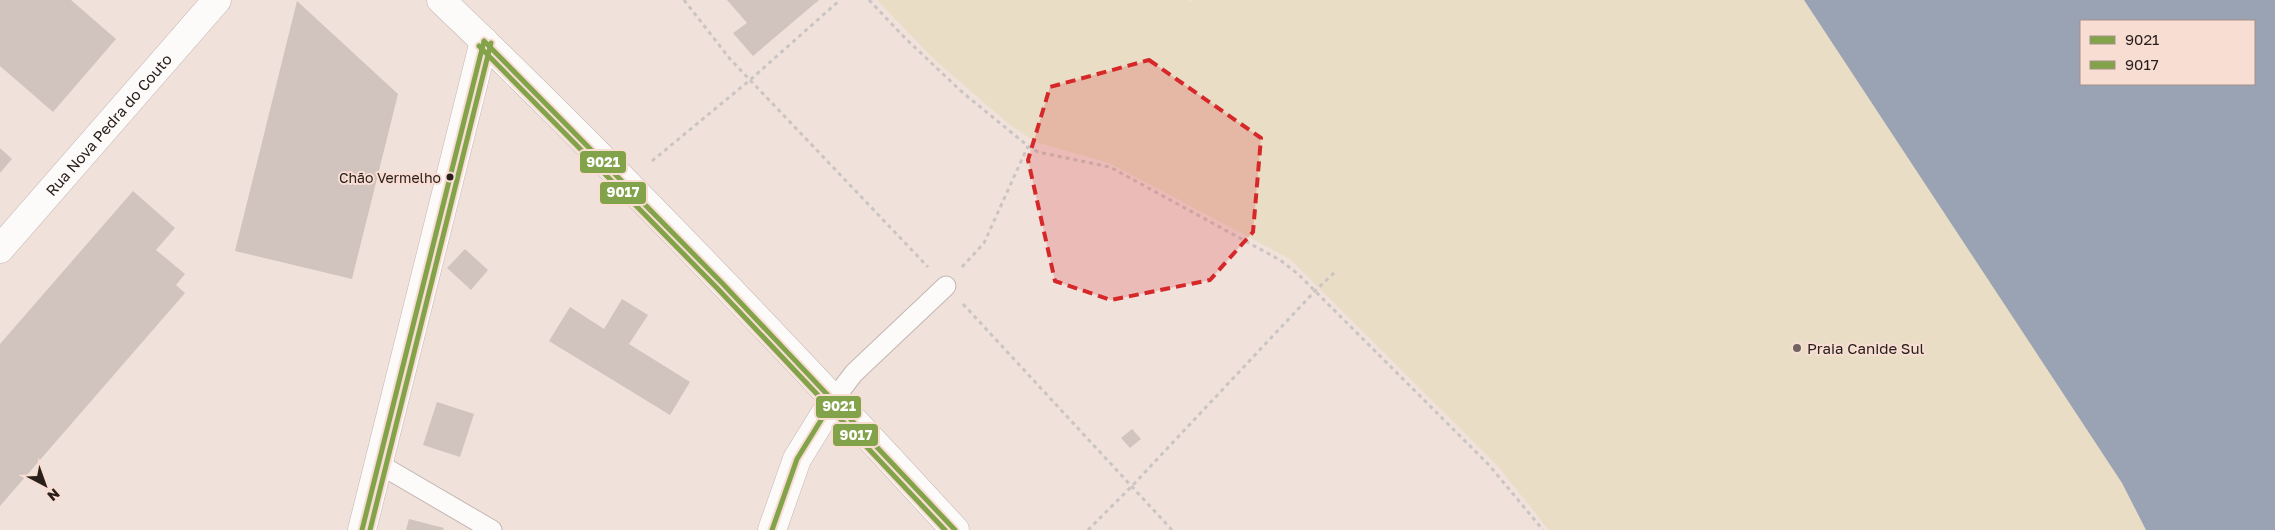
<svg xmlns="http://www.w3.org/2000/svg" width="2275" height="530" font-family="'Golos Text',sans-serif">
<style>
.sand{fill:#e9ddc6}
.water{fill:#9aa3b4;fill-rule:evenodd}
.building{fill:#d1c3be}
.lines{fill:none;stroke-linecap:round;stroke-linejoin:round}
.lane-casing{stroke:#c2b6b2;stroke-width:21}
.street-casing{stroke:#c2b6b2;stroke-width:29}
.secondary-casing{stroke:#c2b6b2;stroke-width:29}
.path{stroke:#cac5c3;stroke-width:3;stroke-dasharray:4 4;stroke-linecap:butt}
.lane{stroke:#fdfafa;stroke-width:19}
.street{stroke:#fdfafa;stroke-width:28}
.secondary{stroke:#fdfafa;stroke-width:28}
.bus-1-casing{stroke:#f8ddd3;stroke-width:9}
.bus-2-casing{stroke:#f8ddd3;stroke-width:9}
.bus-1{stroke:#82a34a;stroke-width:5}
.bus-2{stroke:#82a34a;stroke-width:5}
.marked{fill:#d62828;fill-opacity:0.2;stroke:#d62828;stroke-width:4;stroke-dasharray:10 6;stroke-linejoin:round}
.bus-dot{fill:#29201c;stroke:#f8ddd3;stroke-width:2}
.poi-dot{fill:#6f645f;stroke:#f8ddd3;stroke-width:2}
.labels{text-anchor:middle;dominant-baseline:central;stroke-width:4;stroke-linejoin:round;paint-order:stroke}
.bus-label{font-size:14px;fill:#29201c;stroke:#f8ddd3;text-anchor:end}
.street-label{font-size:15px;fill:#29201c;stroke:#f8ddd3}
.poi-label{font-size:15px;fill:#29201c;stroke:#f8ddd3;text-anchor:start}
.line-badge{stroke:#f8ddd3;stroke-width:2}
.badge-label{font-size:14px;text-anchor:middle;font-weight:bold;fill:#fff}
</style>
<rect width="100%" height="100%" fill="#f0e1db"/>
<path class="sand" d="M 877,0 L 1189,0 L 1190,2 L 1193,0 L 1980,0 L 2275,530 L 1549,530 L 1496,464 L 1290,259 L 1109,163 L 1035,142 L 1010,125 L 936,61 Z"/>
<path class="water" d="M 1804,0 L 2275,0 L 2275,530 L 2146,530 L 2122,483 ZM 2081,21 L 2254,21 L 2254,84 L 2081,84 Z"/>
<path class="building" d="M 0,0 L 71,0 L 116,39 L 53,112 L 0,66 Z
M 727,0 L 819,0 L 753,56 L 733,33 L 747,23 Z
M 297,1 L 398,94 L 352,279 L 235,251 Z
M 0,148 L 12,159 L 0,173 Z
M 133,191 L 175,228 L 156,250 L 185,274 L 176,285 L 185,293 L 0,506 L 0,344 Z
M 465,249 L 488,270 L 471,290 L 447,268 Z
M 622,299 L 648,315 L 629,344 L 690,382 L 670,415 L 549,341 L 570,307 L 604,329 Z
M 437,402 L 474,414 L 460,457 L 423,445 Z
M 1132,429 L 1141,439 L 1130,448 L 1121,438 Z
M 409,519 L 444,528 L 443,530 L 406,530 Z"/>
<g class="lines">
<g class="lane-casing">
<path id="lane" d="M 834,399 L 854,373 L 946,286
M 379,464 L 492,530"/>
</g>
<g class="street-casing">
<g id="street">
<path id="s1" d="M 0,249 L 217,0"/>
<path d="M 362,530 L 484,41"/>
<path d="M 772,530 L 797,459 L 834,399"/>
</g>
</g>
<g class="secondary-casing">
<path id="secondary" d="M 441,0 C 619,170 789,349 955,530"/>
</g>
<path class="path" d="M 684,0 L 730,59 L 928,267
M 869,0 L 905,38 L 962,92 L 1028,146 L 1038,152 L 1110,167 L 1280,260 L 1298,274 L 1489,465 L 1543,530
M 652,161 L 750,80 L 840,0
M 962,267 L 984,243 L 1028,146
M 963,304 L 1172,530
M 1088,530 L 1132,486 L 1315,291 L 1336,271"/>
<use href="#lane" class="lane"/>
<use href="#street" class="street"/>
<use href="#secondary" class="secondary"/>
<g class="bus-1-casing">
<path id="bus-1" d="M 484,41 L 722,283 L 955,530
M 362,530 L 484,41
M 772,530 L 797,459 L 834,399"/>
</g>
<g class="bus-2-casing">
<path id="bus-2" d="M 479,46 L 717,288 L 945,530
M 370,530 L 491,43"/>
</g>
<use href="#bus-1" class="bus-1"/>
<use href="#bus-2" class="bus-2"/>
</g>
<path class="marked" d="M 1149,60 L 1261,138 L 1253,232 L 1210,280 L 1111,300 L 1055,281 L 1028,160 L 1050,87 Z"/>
<circle class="bus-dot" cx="450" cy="177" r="4.5"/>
<circle class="poi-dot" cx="1797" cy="348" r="5"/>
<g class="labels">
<g class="bus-label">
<text x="441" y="177">Chão Vermelho</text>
</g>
<g class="street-label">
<text stroke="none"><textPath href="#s1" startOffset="165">Rua Nova Pedra do Couto</textPath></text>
</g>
<g class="poi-label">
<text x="1807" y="348">Praia Canide Sul</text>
</g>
</g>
<g class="line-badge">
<rect x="579" y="150" width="48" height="24" rx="5" fill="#82a34a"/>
<rect x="599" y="181" width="48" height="24" rx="5" fill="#82a34a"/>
<rect x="815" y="395" width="47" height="24" rx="5" fill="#82a34a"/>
<rect x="832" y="423" width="47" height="24" rx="5" fill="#82a34a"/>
</g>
<g class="badge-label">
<text x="603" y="167">9021</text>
<text x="623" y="197">9017</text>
<text x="839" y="411">9021</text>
<text x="856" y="440">9017</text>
</g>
<rect x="2080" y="20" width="175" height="65" fill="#f8ddd3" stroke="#a5918a"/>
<rect x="2090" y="36" width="25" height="8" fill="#82a34a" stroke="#a5918a"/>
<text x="2125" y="45" font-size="15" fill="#29201c">9021</text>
<rect x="2090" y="61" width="25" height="8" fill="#82a34a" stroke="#a5918a"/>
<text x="2125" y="70" font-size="15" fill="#29201c">9017</text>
<g transform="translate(45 485) rotate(139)" stroke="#f8ddd3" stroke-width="4" paint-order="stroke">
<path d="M0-4L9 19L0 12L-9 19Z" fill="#29201c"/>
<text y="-8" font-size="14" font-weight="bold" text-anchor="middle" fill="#29201c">N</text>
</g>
</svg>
